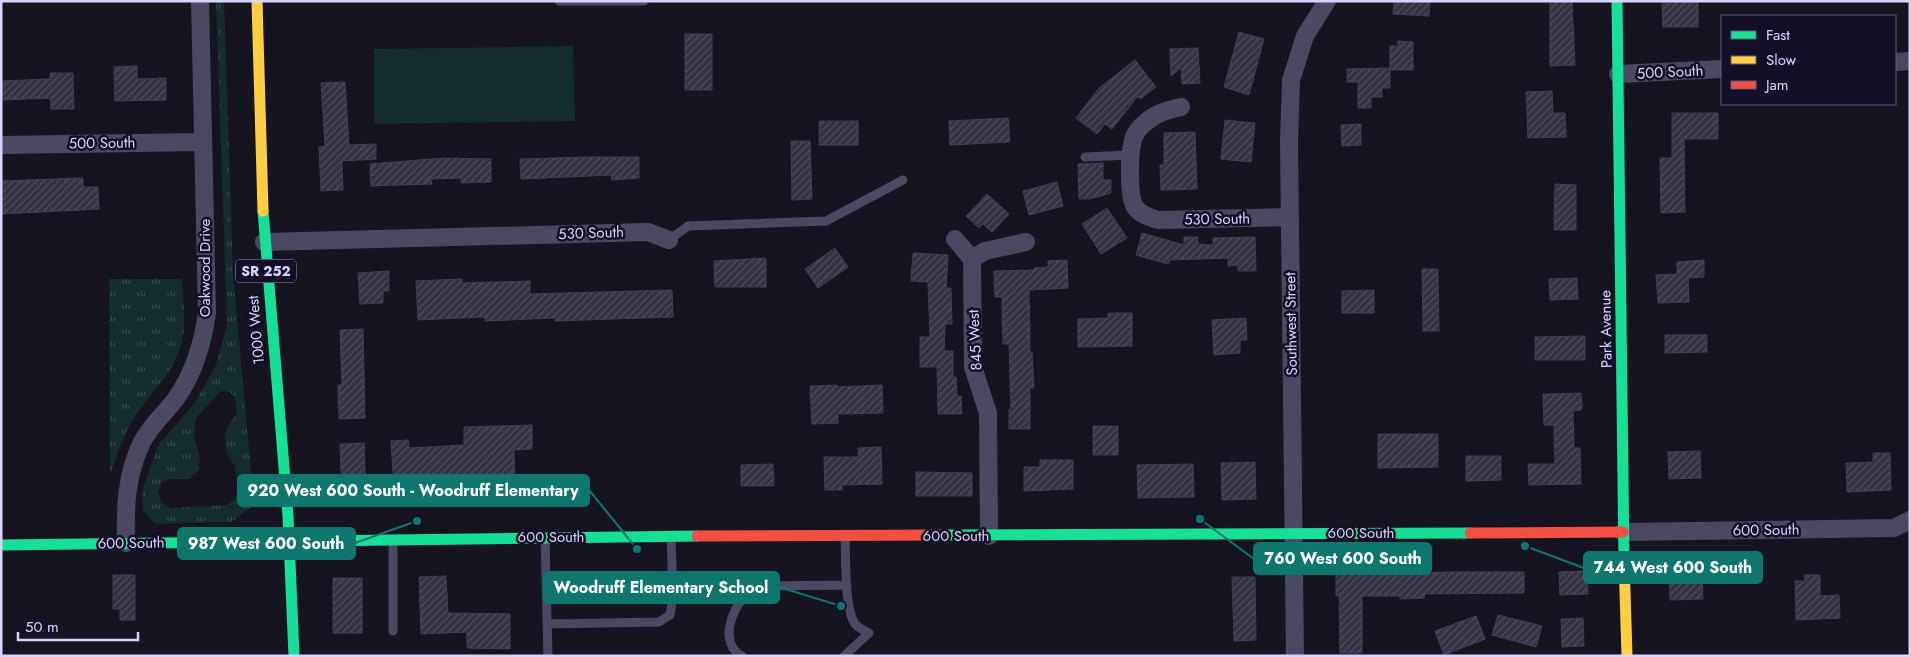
<svg xmlns="http://www.w3.org/2000/svg" width="1911" height="657" font-family="Jost,sans-serif">
<style>
.grass{fill:url(#grass-tufts);fill-rule:evenodd}
.park{fill:#132c2d}
.building{fill:url(#building-hatch);stroke:#433f54}
.lines{fill:none;stroke-linecap:round;stroke-linejoin:round}
.lane{stroke:#4a4962;stroke-width:9}
.street{stroke:#4a4962;stroke-width:18}
.fast{stroke:#16e098;stroke-width:11}
.slow{stroke:#ffcf43;stroke-width:11}
.jam{stroke:#f24e42;stroke-width:11}
.labels{text-anchor:middle;dominant-baseline:central;stroke-width:5;stroke-linejoin:round;paint-order:stroke}
.shield{fill:#130f26;stroke:#9e99be;stroke-width:1}
.shield-label{font-size:14px;font-weight:bold;fill:#d9d4ff}
.street-label{font-size:15px;fill:#d9d4ff;stroke:#130f26}
.leader{fill:none;stroke:#0f766e;stroke-width:2}
.callout-dot{fill:#0f766e;stroke:#130f26;stroke-width:2}
.callout{fill:#0f766e;stroke:#0f766e;stroke-width:2}
.callout-label{font-size:16px;text-anchor:middle;font-weight:bold;fill:#fff}
</style>
<defs>
<pattern id="grass-tufts" width="24" height="20" patternUnits="userSpaceOnUse" patternTransform="scale(1.25)"><rect width="24" height="20" fill="#132c2d"/><path d="M3 7l-1-3M5 7V3M7 7l1-3M15 17l-1-3M17 17v-4M19 17l1-3" fill="none" stroke="#354a4c"/></pattern>
<pattern id="building-hatch" width="6" height="6" patternUnits="userSpaceOnUse" patternTransform="scale(1.25)"><rect width="6" height="6" fill="#343243"/><path d="M-1 1l2-2M0 6l6-6M5 7l2-2" fill="none" stroke="#514f5f"/></pattern>
</defs>
<rect width="100%" height="100%" fill="#161421"/>
<path class="grass" d="M 216,1 L 224,1 L 233,275 L 253,492 L 250,508 L 231,522 L 155,524 L 143,510 L 142,492 L 158,445 L 194,404 L 216,365 L 227,325 ZM 221,391 L 230,392 L 235,398 L 237,413 L 227,427 L 225,437 L 226,452 L 235,466 L 238,486 L 235,499 L 227,505 L 171,508 L 162,503 L 158,493 L 162,483 L 170,479 L 189,479 L 198,471 L 200,458 L 194,435 L 196,418 Z
M 109,279 L 182,279 C 183,302 188,329 179,351 C 170,377 150,393 136,415 C 124,434 117,453 110,475 Z"/>
<path class="park" d="M 573,46 L 575,121 L 374,124 L 374,49 Z"/>
<path class="building" d="M 1394,1 L 1430,1 L 1429,16 L 1393,14 Z
M 1550,1 L 1572,1 L 1575,65 L 1550,66 Z
M 1687,1 L 1698,1 L 1698,27 L 1663,27 L 1662,2 Z
M 1239,32 L 1264,39 L 1249,95 L 1224,87 Z
M 685,34 L 712,34 L 712,90 L 685,90 Z
M 1398,41 L 1413,42 L 1413,70 L 1390,70 L 1390,46 L 1398,46 Z
M 1198,48 L 1200,83 L 1182,84 L 1181,68 L 1171,76 L 1170,49 Z
M 1135,60 L 1156,87 L 1140,99 L 1138,96 L 1112,129 L 1105,124 L 1097,134 L 1076,118 L 1099,88 Z
M 137,66 L 137,79 L 166,78 L 166,100 L 115,101 L 114,67 Z
M 1390,68 L 1390,88 L 1382,88 L 1382,97 L 1371,97 L 1371,108 L 1358,108 L 1358,82 L 1347,82 L 1347,69 Z
M 50,73 L 73,73 L 74,109 L 51,109 L 50,98 L 1,100 L 1,81 L 50,79 Z
M 345,82 L 349,145 L 376,144 L 376,159 L 342,161 L 343,190 L 321,191 L 319,147 L 325,146 L 321,83 Z
M 1552,91 L 1553,113 L 1565,113 L 1566,137 L 1528,138 L 1526,92 Z
M 1672,113 L 1718,113 L 1718,139 L 1684,139 L 1685,212 L 1661,213 L 1660,158 L 1672,158 Z
M 1008,118 L 1010,142 L 950,145 L 949,121 Z
M 1225,120 L 1255,123 L 1251,162 L 1221,159 Z
M 819,121 L 858,121 L 858,145 L 819,145 Z
M 1361,124 L 1361,145 L 1342,146 L 1341,125 Z
M 1195,132 L 1197,189 L 1161,190 L 1160,165 L 1164,165 L 1164,133 Z
M 791,141 L 810,141 L 812,199 L 792,200 Z
M 589,157 L 639,157 L 639,178 L 612,180 L 611,175 L 521,179 L 520,159 Z
M 444,158 L 491,159 L 491,182 L 461,183 L 461,178 L 431,179 L 432,184 L 371,186 L 370,164 Z
M 1103,163 L 1103,180 L 1111,180 L 1111,193 L 1090,199 L 1079,199 L 1078,164 Z
M 83,178 L 83,187 L 98,187 L 99,209 L 1,214 L 1,181 Z
M 1057,182 L 1063,206 L 1029,215 L 1023,191 Z
M 1555,184 L 1576,185 L 1576,230 L 1554,230 Z
M 987,194 L 1009,214 L 992,232 L 983,224 L 979,228 L 966,216 Z
M 1107,208 L 1127,238 L 1101,254 L 1082,224 Z
M 1142,233 L 1184,245 L 1184,237 L 1198,237 L 1198,244 L 1213,245 L 1213,238 L 1255,237 L 1256,271 L 1238,271 L 1238,265 L 1228,266 L 1228,258 L 1170,260 L 1168,264 L 1136,255 Z
M 835,248 L 848,267 L 818,288 L 805,269 Z
M 913,253 L 948,255 L 946,288 L 951,288 L 952,324 L 945,324 L 944,351 L 953,351 L 953,377 L 956,377 L 957,396 L 961,396 L 962,414 L 938,414 L 937,367 L 920,367 L 920,337 L 930,337 L 928,282 L 911,281 Z
M 766,258 L 766,287 L 715,287 L 714,261 Z
M 1067,260 L 1068,288 L 1029,290 L 1030,353 L 1032,352 L 1034,388 L 1030,388 L 1030,429 L 1009,429 L 1009,409 L 1011,409 L 1009,344 L 1003,344 L 1002,297 L 995,297 L 994,271 L 1034,270 L 1034,268 L 1048,267 L 1048,261 Z
M 1704,260 L 1704,277 L 1688,278 L 1689,302 L 1658,303 L 1656,275 L 1677,274 L 1677,262 Z
M 1422,269 L 1438,269 L 1439,331 L 1423,331 Z
M 389,271 L 389,291 L 383,291 L 383,303 L 360,304 L 358,273 Z
M 1577,278 L 1578,299 L 1550,300 L 1549,279 Z
M 462,279 L 462,283 L 530,281 L 530,294 L 672,290 L 673,317 L 555,321 L 555,318 L 485,321 L 485,317 L 418,320 L 416,281 Z
M 1374,290 L 1374,313 L 1342,313 L 1342,291 Z
M 1108,313 L 1132,313 L 1132,346 L 1078,347 L 1078,319 L 1108,318 Z
M 1246,318 L 1247,340 L 1240,340 L 1240,353 L 1214,355 L 1212,320 Z
M 363,329 L 365,418 L 339,419 L 338,385 L 342,385 L 340,330 Z
M 1665,335 L 1707,335 L 1707,352 L 1665,353 Z
M 1585,336 L 1585,360 L 1535,360 L 1535,337 Z
M 837,385 L 837,387 L 882,385 L 883,413 L 838,414 L 838,423 L 812,424 L 810,386 Z
M 1581,393 L 1582,410 L 1573,411 L 1574,448 L 1580,448 L 1581,484 L 1529,485 L 1528,464 L 1555,464 L 1554,425 L 1544,425 L 1543,394 Z
M 532,425 L 532,449 L 514,450 L 515,496 L 466,497 L 465,476 L 410,479 L 411,487 L 394,487 L 391,441 L 408,440 L 409,448 L 464,445 L 464,427 Z
M 1093,426 L 1118,426 L 1118,455 L 1093,455 Z
M 1378,434 L 1438,434 L 1438,467 L 1378,468 Z
M 364,443 L 366,496 L 342,496 L 340,444 Z
M 881,447 L 882,484 L 842,485 L 842,490 L 825,490 L 824,457 L 859,457 L 858,448 Z
M 1700,451 L 1701,478 L 1669,479 L 1668,452 Z
M 1873,453 L 1890,453 L 1891,490 L 1847,492 L 1846,463 L 1873,462 Z
M 1466,456 L 1501,456 L 1501,480 L 1466,481 Z
M 1040,460 L 1073,460 L 1073,489 L 1024,491 L 1024,467 L 1040,467 Z
M 1255,462 L 1256,499 L 1222,500 L 1221,463 Z
M 773,464 L 774,486 L 741,486 L 741,465 Z
M 1193,464 L 1194,497 L 1138,498 L 1137,465 Z
M 916,472 L 972,473 L 972,496 L 916,496 Z
M 1587,571 L 1588,594 L 1560,595 L 1559,572 Z
M 1669,571 L 1684,571 L 1684,577 L 1702,576 L 1703,599 L 1670,600 Z
M 1454,572 L 1524,572 L 1524,593 L 1425,594 L 1424,598 L 1400,599 L 1400,596 L 1362,596 L 1362,653 L 1340,653 L 1339,596 L 1336,596 L 1336,574 Z
M 113,575 L 135,575 L 135,620 L 120,620 L 120,609 L 113,609 Z
M 1804,575 L 1820,575 L 1820,596 L 1839,595 L 1840,618 L 1796,620 L 1795,581 L 1805,581 Z
M 446,576 L 448,613 L 510,614 L 510,649 L 467,648 L 467,632 L 421,634 L 419,577 Z
M 1232,577 L 1255,577 L 1256,640 L 1234,641 Z
M 333,578 L 362,578 L 362,633 L 333,633 Z
M 1498,615 L 1542,626 L 1536,647 L 1492,635 Z
M 1476,616 L 1485,639 L 1444,655 L 1435,631 Z
M 1583,618 L 1584,646 L 1562,647 L 1561,619 Z"/>
<g class="lines">
<path class="lane" d="M 559,1 L 644,1
M 1085,157 L 1131,155
M 669,240 L 688,226 L 826,221 L 903,180
M 545,537 L 548,656
M 393,540 L 393,631
M 547,624 L 659,622 L 670,615 L 673,597 L 671,537
M 742,656 C 714,641 737,594 759,586 L 847,585
M 844,656 L 869,633 C 865,631 859,628 856,625 C 844,612 846,555 845,537"/>
<path class="street" d="M 1895,62 L 1910,61
M 1618,74 L 1722,69
M 1181,107 C 1168,110 1156,113 1146,122 C 1141,126 1136,132 1134,137 C 1129,149 1128,197 1135,207 C 1141,215 1149,217 1158,220 L 1290,217
M 1,145 L 203,142
M 955,239 L 972,259 L 973,367 L 988,413 L 989,536
M 264,242 L 648,232 L 669,240
M 972,259 L 985,251 L 1026,242
M 1623,532 L 1894,528 L 1910,520
M 126,543 C 125,507 126,475 142,442 C 151,424 166,413 177,397 C 195,371 203,343 207,312 L 200,1
M 1295,656 L 1289,142 L 1291,80 L 1305,36 L 1327,1"/>
<path class="fast" d="M 1617,1 L 1624,559
M 263,211 L 288,516 L 294,656
M 946,535 L 1470,533
M 1,545 L 697,536"/>
<path class="slow" d="M 257,1 L 263,211
M 1624,559 L 1627,656"/>
<path class="jam" d="M 1470,533 L 1623,532
M 697,536 L 946,535"/>
</g>
<g class="labels">
<rect class="shield" x="236" y="259.5" width="60" height="23" rx="4"/>
<g class="shield-label">
<text x="266" y="271">SR 252</text>
</g>
<g class="street-label">
<text transform="translate(1670 72) rotate(-3)">500 South</text>
<text transform="translate(102 143) rotate(-1)">500 South</text>
<text transform="translate(1217 219) rotate(-1)">530 South</text>
<text transform="translate(591 233) rotate(-2)">530 South</text>
<text transform="translate(205 268) rotate(-90)">Oakwood Drive</text>
<text transform="translate(1291 324) rotate(-91)">Southwest Street</text>
<text transform="translate(1606 329) rotate(-91)">Park Avenue</text>
<text transform="translate(256 330) rotate(-95)">1000 West</text>
<text transform="translate(975 340) rotate(-93)">845 West</text>
<text transform="translate(1766 530) rotate(-1)">600 South</text>
<text x="1361" y="533">600 South</text>
<text x="956" y="536">600 South</text>
<text x="551" y="537">600 South</text>
<text transform="translate(131 543) rotate(-1)">600 South</text>
</g>
</g>
<path class="leader" d="M637 549L589 490M417 521L355 543M1200 519L1254 559M1525 546L1584 568M841 606L779 587"/>
<g class="callout-dot">
<circle cx="637" cy="549" r="5"/>
<circle cx="417" cy="521" r="5"/>
<circle cx="1200" cy="519" r="5"/>
<circle cx="1525" cy="546" r="5"/>
<circle cx="841" cy="606" r="5"/>
</g>
<g class="callout">
<rect x="238" y="475" width="351" height="31" rx="5"/>
<rect x="178" y="528" width="177" height="31" rx="5"/>
<rect x="1254" y="543" width="177" height="31" rx="5"/>
<rect x="1584" y="552" width="178" height="31" rx="5"/>
<rect x="544" y="572" width="235" height="31" rx="5"/>
</g>
<g class="callout-label">
<text x="413" y="496">920 West 600 South - Woodruff Elementary</text>
<text x="266" y="549">987 West 600 South</text>
<text x="1343" y="564">760 West 600 South</text>
<text x="1673" y="573">744 West 600 South</text>
<text x="661" y="593">Woodruff Elementary School</text>
</g>
<rect width="1911" height="657" fill="none" stroke="#d9d4ff" stroke-width="5"/>
<rect x="1721" y="15" width="175" height="90" fill="#130f26" stroke="#625e7d"/>
<rect x="1731" y="31" width="25" height="8" fill="#16e098" stroke="#625e7d"/>
<text x="1766" y="40" font-size="15" fill="#d9d4ff">Fast</text>
<rect x="1731" y="56" width="25" height="8" fill="#ffcf43" stroke="#625e7d"/>
<text x="1766" y="65" font-size="15" fill="#d9d4ff">Slow</text>
<rect x="1731" y="81" width="25" height="8" fill="#f24e42" stroke="#625e7d"/>
<text x="1766" y="90" font-size="15" fill="#d9d4ff">Jam</text>
<path d="M18 632v8h120v-8" fill="none" stroke="#d9d4ff" stroke-width="2.5"/>
<text x="25" y="632" font-size="15" fill="#d9d4ff" stroke="#130f26" stroke-width="4" paint-order="stroke">50 m</text>
</svg>
